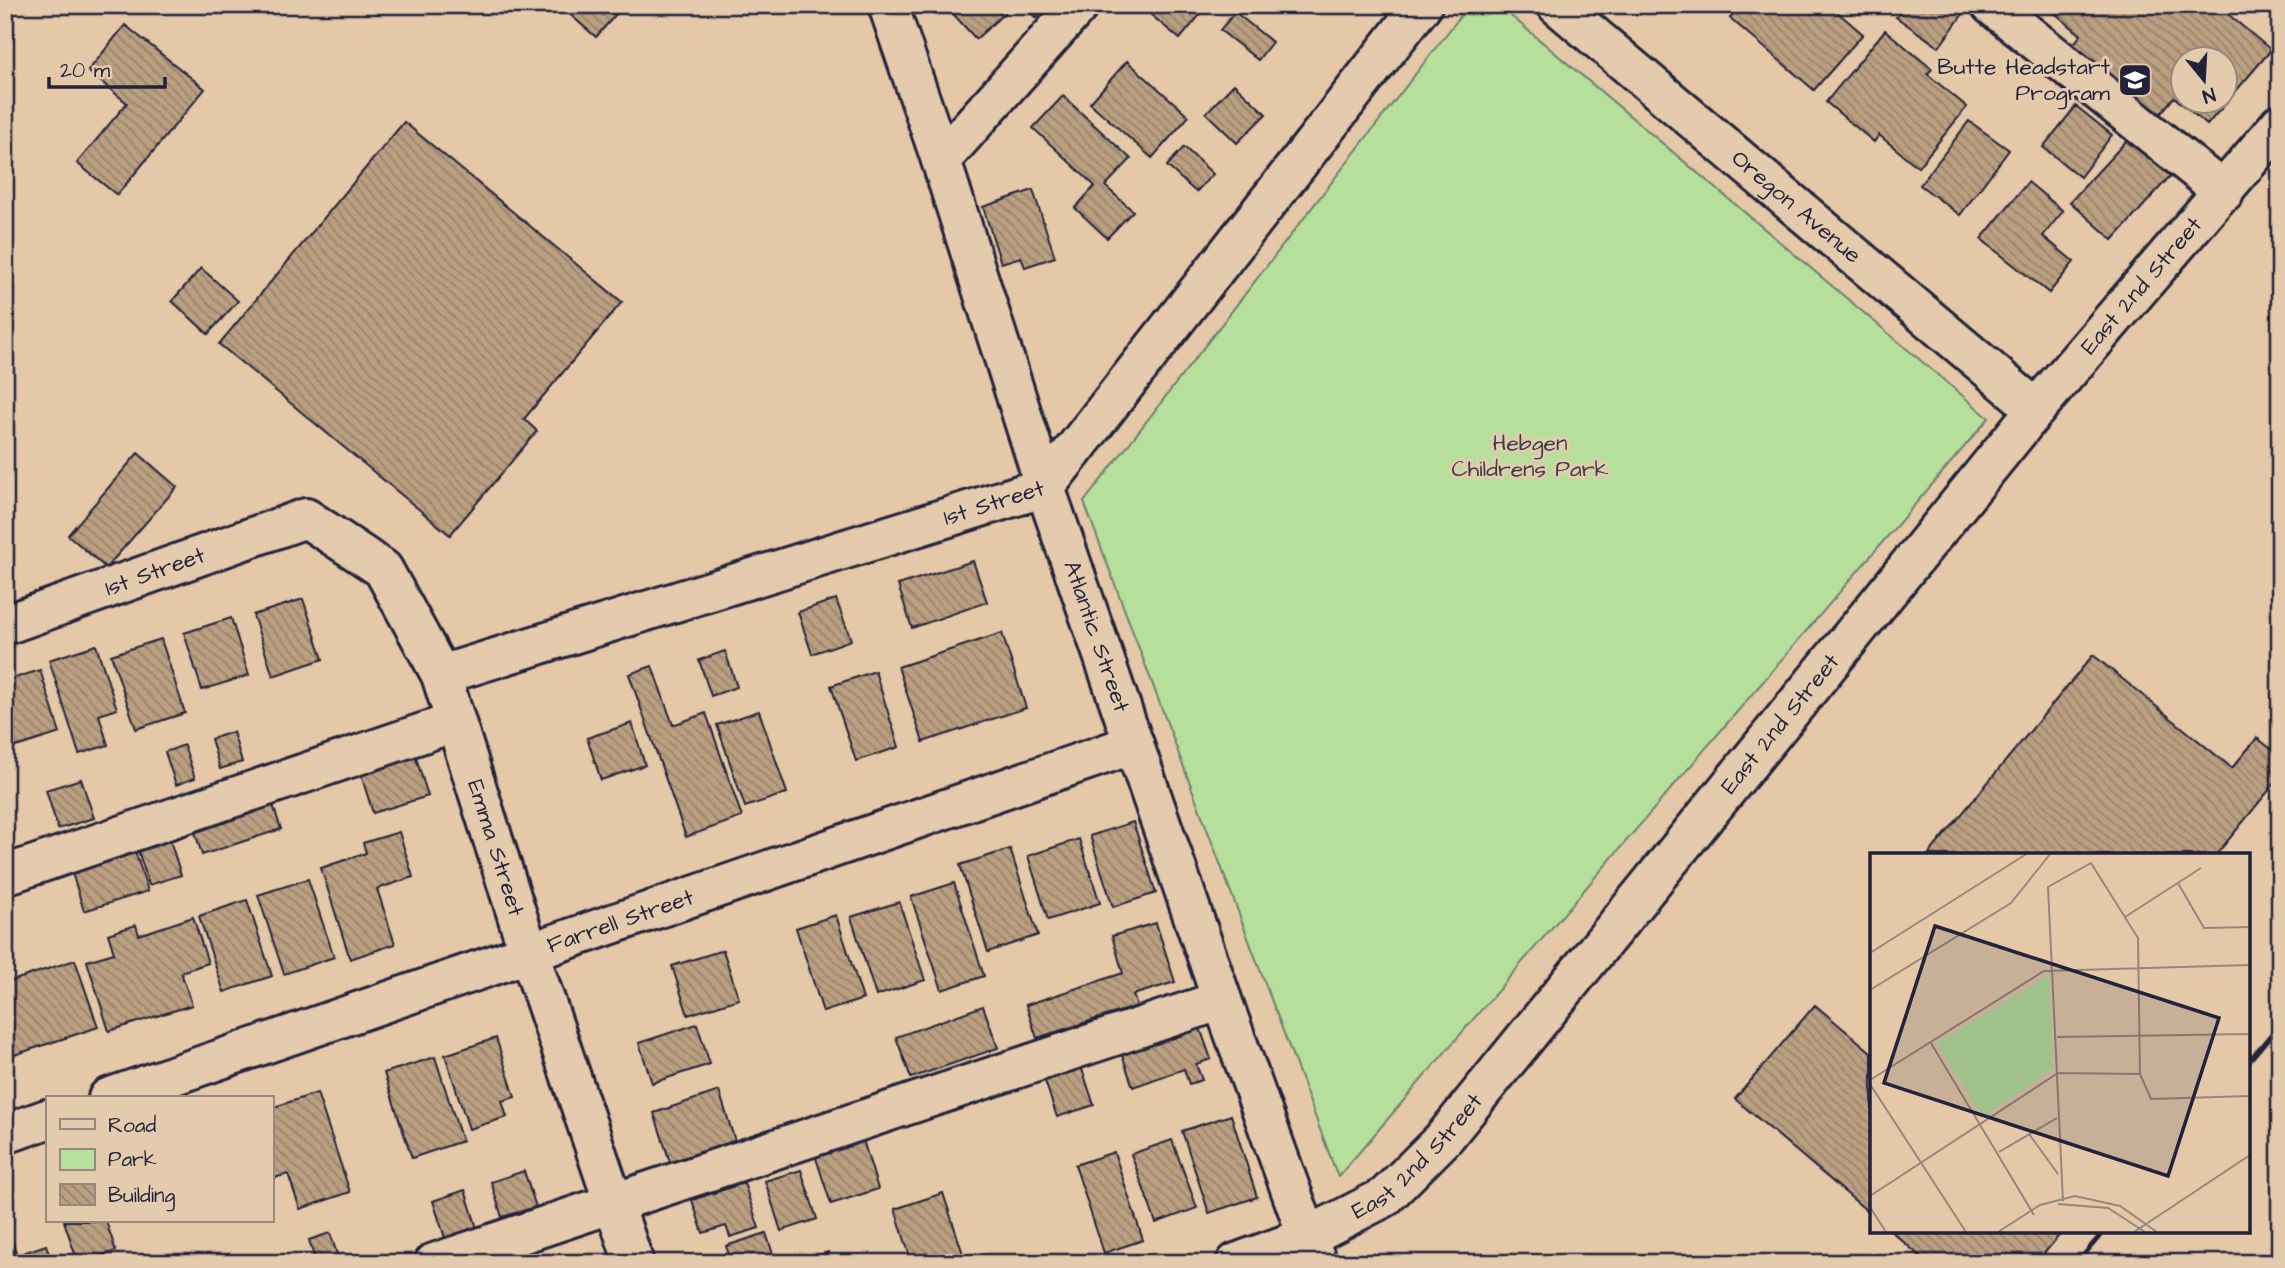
<svg xmlns="http://www.w3.org/2000/svg" width="2285" height="1268" font-family="'Architects Daughter',sans-serif">
<style>
.green{fill:#b6df9c;stroke:#6c806c;stroke-width:2}
.building{fill:url(#building-back-hatch);stroke:#22223b;stroke-width:2;fill-rule:evenodd}
.lines{fill:none;stroke-linecap:round;stroke-linejoin:round}
.minor-casing{stroke:#22223b;stroke-width:44}
.minor{stroke:#e5cbad;stroke-width:38}
.rail{stroke:#22223b;stroke-width:5}
.labels{text-anchor:middle;dominant-baseline:central;stroke-width:6;stroke-linejoin:round;paint-order:stroke}
.poi-label{font-size:23px;fill:#22223b;stroke:#e5cbad;text-anchor:end}
.street-label{font-size:23px;fill:#22223b;stroke:#e5cbad}
.park-label{font-size:23px;fill:#383e4a;stroke:#e5cbad}
.inset-road{fill:none;stroke:#96867c;stroke-width:2}
.view{fill:#22223b;fill-opacity:0.15;stroke:#22223b;stroke-width:3.5}
.inset-edge{fill:none;stroke:#22223b;stroke-width:3.5}
</style>
<defs>
<pattern id="building-back-hatch" width="6" height="6" patternUnits="userSpaceOnUse" patternTransform="scale(1.75)"><rect width="6" height="6" fill="#bb9f81"/><path d="M-1 5l2 2M0 0l6 6M5-1l2 2" fill="none" stroke="#98816b"/></pattern>
</defs>
<rect width="100%" height="100%" fill="#e4c8a8"/>
<filter id="ink" filterUnits="userSpaceOnUse"><feTurbulence type="fractalNoise" baseFrequency=".0143" numOctaves="2"/><feDisplacementMap in="SourceGraphic" scale="14" xChannelSelector="R" yChannelSelector="G"/><feConvolveMatrix kernelMatrix="1 2 1 2 8 2 1 2 1" color-interpolation-filters="sRGB"/></filter>
<g filter="url(#ink)">
<path class="green" d="M 1469,5 L 1498,5 L 1989,418 L 1338,1177 L 1084,502 Z"/>
<path class="building" d="M 559,5 L 624,5 L 596,37 Z
M 945,5 L 1011,5 L 1012,6 L 976,39 Z
M 1022,5 L 1047,5 L 1036,18 Z
M 1147,5 L 1208,5 L 1180,39 L 1144,9 Z
M 1740,5 L 1829,5 L 1863,34 L 1814,90 L 1730,18 Z
M 1905,5 L 1965,5 L 1968,7 L 1939,47 L 1896,17 Z
M 2045,5 L 2217,5 L 2271,50 L 2207,125 L 2174,97 L 2157,118 L 2071,47 L 2081,35 ZM 2184,60 L 2226,60 L 2226,102 L 2184,102 Z
M 1235,12 L 1272,42 L 1258,60 L 1220,30 Z
M 125,25 L 205,89 L 117,195 L 77,163 L 127,103 L 88,71 Z
M 1885,30 L 1932,69 L 1927,74 L 1967,107 L 1918,167 L 1879,135 L 1874,142 L 1826,102 Z
M 1127,61 L 1189,116 L 1152,158 L 1090,103 Z
M 1234,84 L 1266,114 L 1237,143 L 1206,113 Z
M 1063,96 L 1131,159 L 1105,186 L 1133,211 L 1107,238 L 1075,208 L 1095,186 L 1033,128 Z
M 2076,106 L 2112,135 L 2080,177 L 2043,147 Z
M 1969,121 L 2009,150 L 1960,215 L 1920,185 Z
M 404,122 L 622,302 L 524,419 L 537,431 L 450,535 L 219,344 Z
M 2129,138 L 2171,175 L 2113,240 L 2070,202 Z
M 1184,147 L 1213,174 L 1196,192 L 1167,166 Z
M 2028,182 L 2063,211 L 2043,236 L 2074,262 L 2049,293 L 1981,239 Z
M 1033,190 L 1055,257 L 1025,267 L 1021,257 L 1001,263 L 983,207 Z
M 201,268 L 238,301 L 208,334 L 172,301 Z
M 138,453 L 177,487 L 106,568 L 68,535 Z
M 973,561 L 987,602 L 912,628 L 898,585 Z
M 303,599 L 323,659 L 273,676 L 253,615 Z
M 836,599 L 851,640 L 812,654 L 798,612 Z
M 231,618 L 249,675 L 202,690 L 184,633 Z
M 1002,633 L 1026,708 L 923,742 L 898,667 Z
M 161,639 L 185,713 L 136,729 L 111,655 Z
M 96,645 L 117,709 L 99,715 L 108,745 L 79,754 L 49,660 Z
M 725,651 L 737,687 L 711,696 L 699,660 Z
M 2093,655 L 2232,768 L 2257,738 L 2280,756 L 2280,777 L 2216,855 L 1928,855 Z
M 652,666 L 673,725 L 706,713 L 742,817 L 686,837 L 629,674 Z
M 40,670 L 60,733 L 16,747 L 5,713 L 5,681 Z
M 875,671 L 899,747 L 856,761 L 831,686 Z
M 759,711 L 787,793 L 745,807 L 717,725 Z
M 632,723 L 645,765 L 601,780 L 587,738 Z
M 233,732 L 242,762 L 220,769 L 211,739 Z
M 184,745 L 195,778 L 176,785 L 165,752 Z
M 412,745 L 428,796 L 373,813 L 357,762 Z
M 81,779 L 94,818 L 58,829 L 46,790 Z
M 270,796 L 281,829 L 202,855 L 192,822 Z
M 1133,822 L 1156,893 L 1113,907 L 1090,836 Z
M 399,832 L 413,877 L 377,889 L 395,944 L 350,959 L 321,868 L 366,853 L 363,843 Z
M 168,834 L 181,875 L 149,885 L 136,844 Z
M 131,839 L 148,891 L 84,911 L 68,860 Z
M 1079,839 L 1100,903 L 1048,920 L 1028,856 Z
M 1010,849 L 1038,935 L 988,952 L 960,865 Z
M 308,879 L 334,957 L 284,974 L 258,895 Z
M 954,883 L 984,976 L 942,990 L 911,897 Z
M 247,900 L 272,976 L 224,992 L 199,916 Z
M 899,902 L 925,980 L 876,996 L 851,917 Z
M 836,915 L 863,999 L 823,1012 L 796,928 Z
M 193,917 L 208,963 L 181,972 L 192,1005 L 109,1031 L 87,961 L 114,953 L 108,934 L 136,925 L 139,935 Z
M 1156,923 L 1175,982 L 1133,995 L 1137,1006 L 1037,1038 L 1026,1005 L 1123,973 L 1112,936 Z
M 723,950 L 739,999 L 688,1015 L 672,966 Z
M 75,960 L 98,1027 L 5,1058 L 5,983 Z
M 1815,1005 L 1872,1053 L 1872,1215 L 1735,1099 Z
M 983,1006 L 998,1048 L 911,1078 L 896,1037 Z
M 697,1024 L 710,1064 L 652,1083 L 639,1043 Z
M 1199,1025 L 1211,1059 L 1196,1064 L 1202,1080 L 1189,1084 L 1184,1069 L 1133,1087 L 1121,1052 Z
M 496,1038 L 515,1097 L 502,1101 L 507,1117 L 469,1129 L 445,1055 Z
M 435,1057 L 462,1141 L 412,1158 L 384,1073 Z
M 1081,1066 L 1094,1105 L 1057,1117 L 1044,1078 Z
M 719,1091 L 737,1147 L 672,1168 L 654,1113 Z
M 317,1093 L 350,1192 L 300,1209 L 288,1174 L 271,1179 L 271,1108 Z
M 1231,1115 L 1257,1197 L 1209,1213 L 1182,1131 Z
M 863,1140 L 878,1189 L 831,1204 L 815,1155 Z
M 1172,1140 L 1197,1208 L 1156,1223 L 1131,1154 Z
M 1114,1152 L 1143,1240 L 1104,1253 L 1075,1165 Z
M 801,1170 L 817,1219 L 781,1231 L 765,1181 Z
M 524,1171 L 536,1207 L 502,1217 L 491,1182 Z
M 744,1183 L 759,1228 L 730,1237 L 726,1226 L 703,1233 L 692,1200 Z
M 465,1190 L 477,1228 L 445,1238 L 433,1201 Z
M 943,1193 L 966,1263 L 912,1263 L 895,1209 Z
M 5,1220 L 17,1255 L 46,1245 L 52,1263 L 5,1263 Z
M 64,1221 L 106,1221 L 116,1251 L 78,1263 Z
M 1891,1231 L 2063,1231 L 2036,1263 L 1928,1263 Z
M 330,1233 L 340,1263 L 316,1263 L 309,1240 Z
M 766,1233 L 776,1263 L 732,1263 L 726,1246 Z
M 828,1252 L 831,1263 L 795,1263 Z"/>
<g class="lines">
<g class="minor-casing">
<g id="minor">
<path id="s1" d="M 888,5 L 941,160 L 1045,487 L 1222,1000 L 1317,1263"/>
<path id="s2" d="M 1557,5 L 2036,409"/>
<path d="M 1991,5 L 2224,192"/>
<path d="M 941,160 L 1079,5"/>
<path id="s3" d="M 5,625 L 306,518 L 383,569 L 441,675 L 529,953 L 634,1263"/>
<path id="s4" d="M 441,675 L 1045,487 L 1422,5"/>
<path d="M 5,875 L 455,722"/>
<path id="s5" d="M 108,1098 L 1134,744"/>
<path d="M 5,1134 L 47,1119"/>
<path d="M 434,1263 L 1222,1000"/>
<path id="s6" d="M 1236,1263 L 1307,1237 L 1385,1197 L 1444,1138 L 2036,409 L 2280,124"/>
</g>
</g>
<use href="#minor" class="minor"/>
<path class="rail" d="M 2248,1062 L 2280,1024
M 2077,1263 L 2104,1231"/>
</g>
</g>
<defs>
<g id="school-square" transform="scale(1.75)"><rect x="-9" y="-9" width="18" height="18" rx="4" fill="#22223b" stroke="#e5cbad"/><path d="M0-5L7-2L0 1L-7-2ZM-4 1L0 2.5L4 1V4Q0 6-4 4Z" fill="#fff"/></g>
</defs>
<g fill-rule="evenodd">
<use href="#school-square" x="2135" y="80"/>
</g>
<g class="labels">
<g class="poi-label">
<text x="2110" y="67">Butte Headstart<tspan x="2110" dy="26">Program</tspan></text>
</g>
<g class="street-label">
<text stroke="none"><textPath href="#s2" startOffset="313">Oregon Avenue</textPath></text>
<text stroke="none"><textPath href="#s6" startOffset="1348">East 2nd Street</textPath></text>
<text stroke="none"><textPath href="#s4" startOffset="579">1st Street</textPath></text>
<text stroke="none"><textPath href="#s3" startOffset="159">1st Street</textPath></text>
<text stroke="none"><textPath href="#s1" startOffset="665">Atlantic Street</textPath></text>
<text stroke="none"><textPath href="#s6" startOffset="780">East 2nd Street</textPath></text>
<text stroke="none"><textPath href="#s3" startOffset="714">Emma Street</textPath></text>
<text stroke="none"><textPath href="#s5" startOffset="542">Farrell Street</textPath></text>
<text stroke="none"><textPath href="#s6" startOffset="214">East 2nd Street</textPath></text>
</g>
<g class="park-label">
<text x="1530" y="443">Hebgen<tspan x="1530" dy="26">Childrens Park</tspan></text>
</g>
</g>
<g transform="translate(1870 853)">
<rect width="380" height="380" fill="#e4c8a8"/>
<path d="M 179,122 L 183,216 L 113,264 L 67,190 Z" fill="#b6df9c"/>
<path class="inset-road" d="M 308,30 L 334,75 L 380,74M 255,64 L 331,15M 0,100 L 158,0M 0,137 L 141,50 L 181,0M 187,184 L 380,181M 61,190 L 164,362M 0,227 L 174,118 L 380,112M 0,231 L 96,379M 159,281 L 188,321M 129,299 L 187,265M 0,343 L 188,220 L 270,221M 193,348 L 178,34 L 221,10 L 268,85 L 270,221 L 281,246 L 380,243M 188,351 L 238,355 L 275,379M 0,354 L 16,379M 128,379 L 170,352 L 205,343 L 250,353 L 287,379M 264,379 L 380,302"/>
<path class="view" d="M 65,73 L 349,165 L 298,323 L 14,230 Z"/>
<rect width="380" height="380" class="inset-edge"/>
</g>
<rect width="2285" height="1268" fill="none" stroke="#e5cbad" stroke-width="28"/>
<rect x="14" y="14" width="2257" height="1240" fill="none" stroke="#22223b" stroke-width="2.5" filter="url(#ink)"/>
<rect x="46" y="1096" width="228" height="126" fill="#e5cbad" stroke="#97877f" stroke-width="2"/>
<rect x="60" y="1119" width="35" height="10" fill="#e5cbad" stroke="#97877f" stroke-width="2"/>
<text x="108" y="1132" font-size="21" fill="#22223b">Road</text>
<rect x="60" y="1149" width="35" height="21" fill="#b6df9c" stroke="#97877f" stroke-width="2"/>
<text x="108" y="1166" font-size="21" fill="#22223b">Park</text>
<rect x="60" y="1184" width="35" height="21" fill="url(#building-back-hatch)" stroke="#97877f" stroke-width="2"/>
<text x="108" y="1202" font-size="21" fill="#22223b">Building</text>
<g transform="translate(2204 80) rotate(162)"><circle r="33" fill="#e5cbad" stroke="#97877f" stroke-width="2"/>
<path d="M0-5L12 26L0 18L-12 26Z" fill="#22223b"/>
<text y="-10" font-size="19" font-weight="bold" text-anchor="middle" fill="#22223b">N</text>
</g>
<path d="M49 77v10h116v-10" fill="none" stroke="#22223b" stroke-width="3.5"/>
<text x="60" y="77" font-size="21" fill="#22223b" stroke="#e5cbad" stroke-width="5" paint-order="stroke">20 m</text>
</svg>
